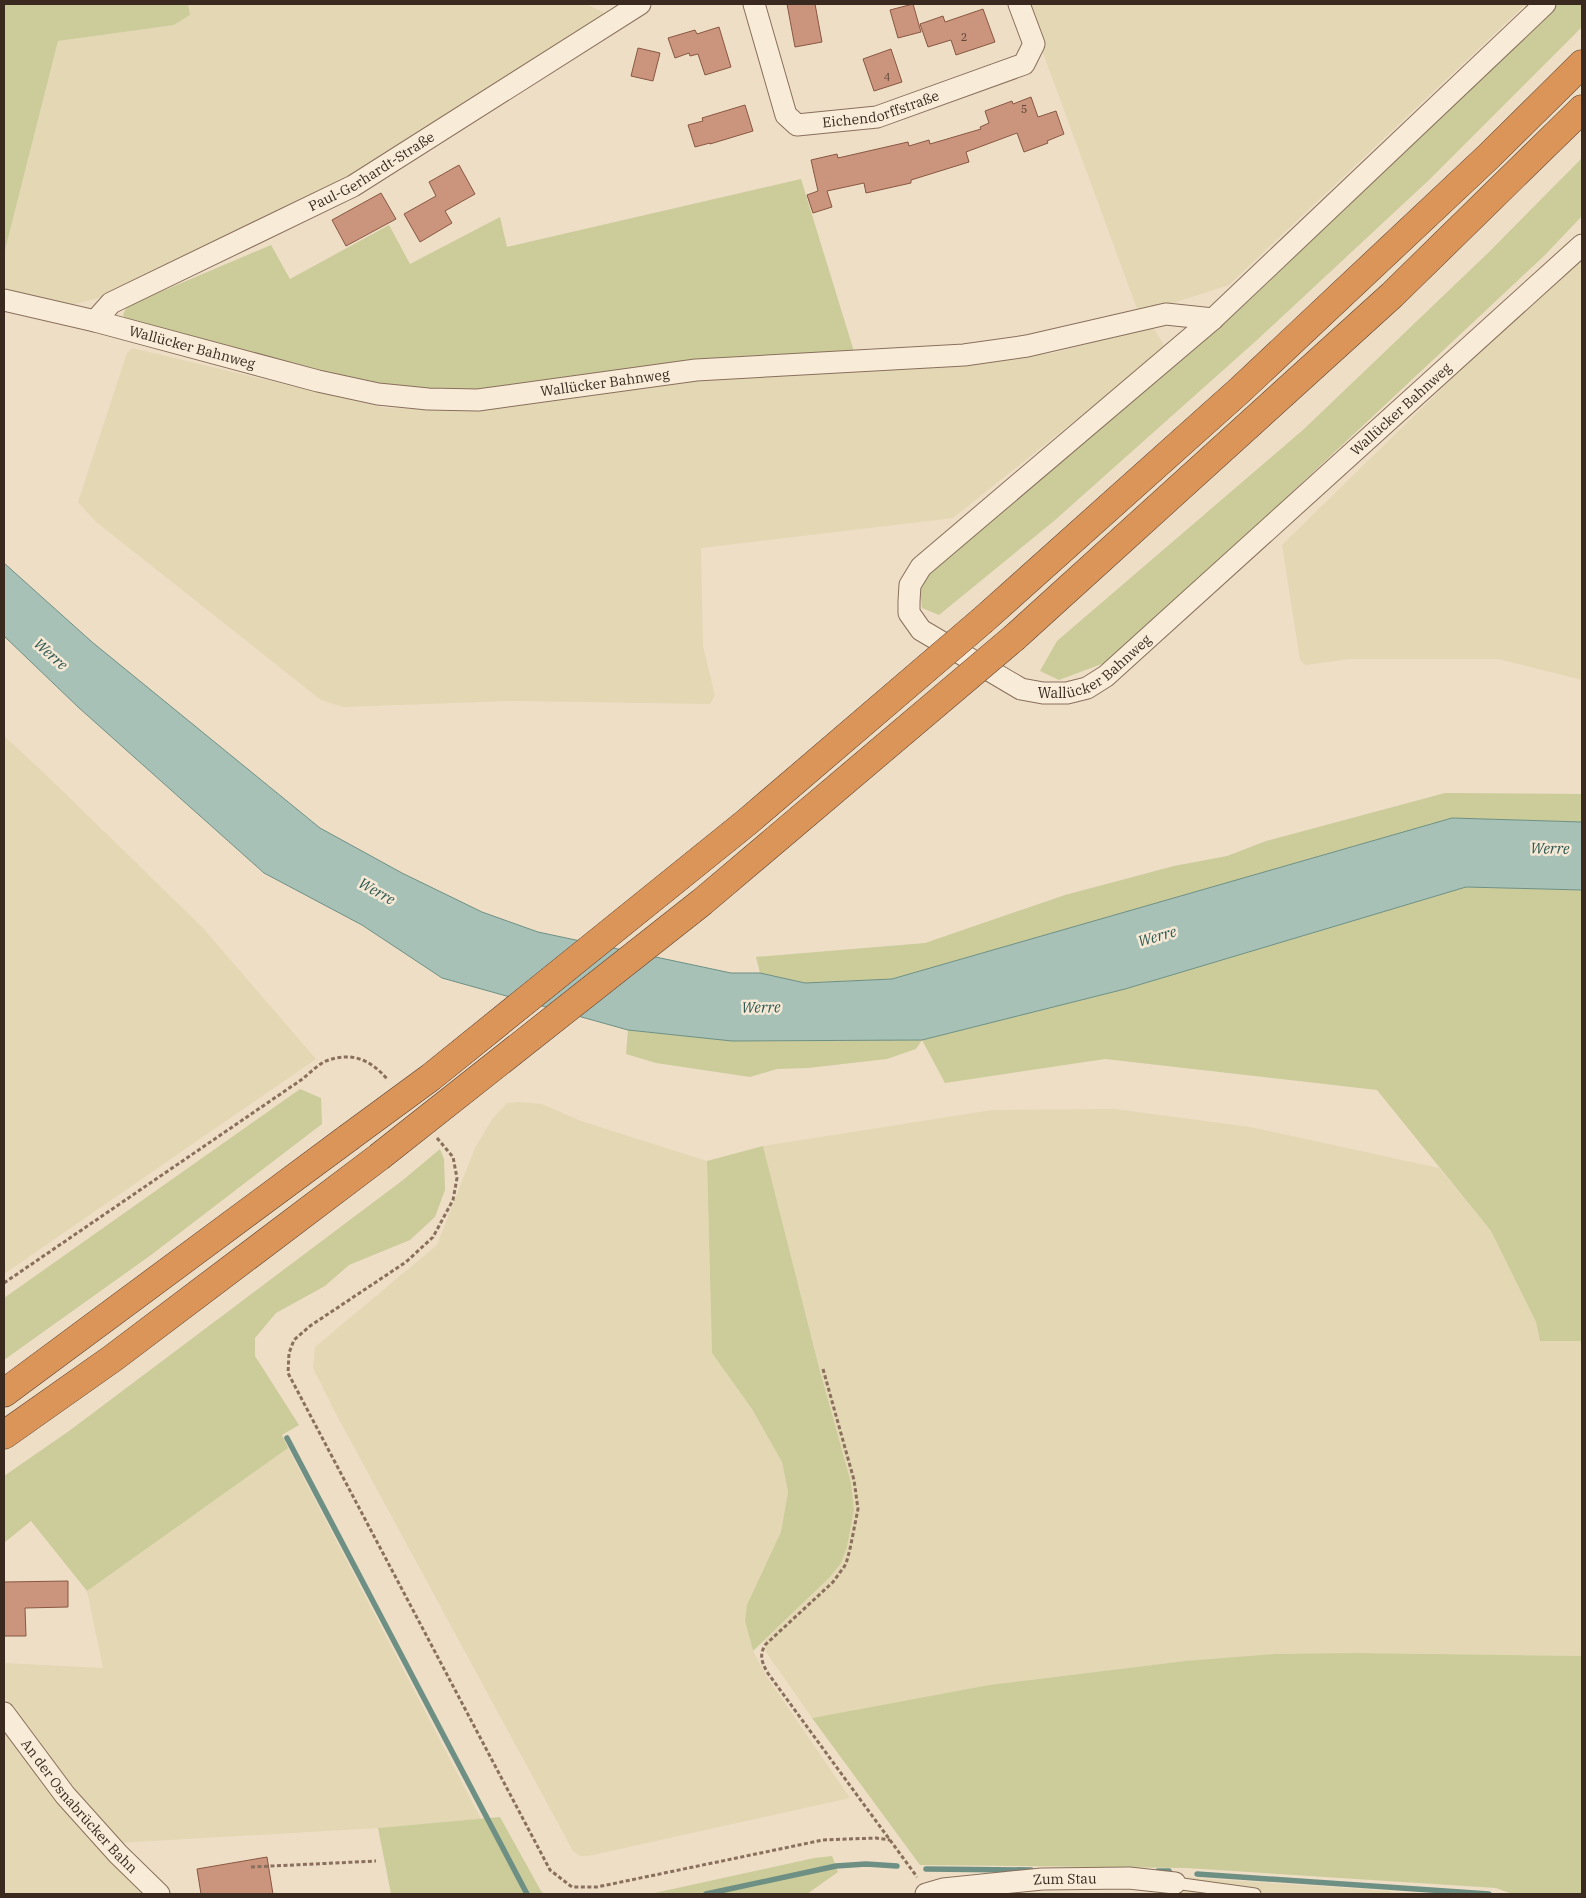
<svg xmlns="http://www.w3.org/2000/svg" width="1586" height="1898" font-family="'IBM Plex Serif',serif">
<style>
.farmland{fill:#e3d7b4}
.green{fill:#cbcc9a}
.water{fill:#a7c1b7;stroke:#6e9084}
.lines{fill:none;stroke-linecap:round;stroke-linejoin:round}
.stream{stroke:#6e9084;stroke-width:5.5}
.building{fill:#cb957d;stroke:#885742}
.service-casing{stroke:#896f5c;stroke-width:13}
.minor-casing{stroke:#896f5c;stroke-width:23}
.motorway-casing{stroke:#573e30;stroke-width:29}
.path{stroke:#896f5c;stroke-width:3;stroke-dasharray:4 2.5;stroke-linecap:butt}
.service{stroke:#f8ecd9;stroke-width:11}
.minor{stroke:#f8ecd9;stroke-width:21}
.motorway{stroke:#db9559;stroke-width:28}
.motorway-bridge-casing{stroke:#573e30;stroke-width:29;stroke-linecap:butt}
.motorway-bridge{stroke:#db9559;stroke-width:28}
.labels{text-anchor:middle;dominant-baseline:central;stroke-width:5;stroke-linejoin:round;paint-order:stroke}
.number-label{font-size:11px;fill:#5e4436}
.street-label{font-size:14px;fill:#39291f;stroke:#f5e9d6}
.water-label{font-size:15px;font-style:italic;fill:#2f5952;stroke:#f5e9d6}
</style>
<rect width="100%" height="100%" fill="#eedec6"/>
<path class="farmland" d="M 188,4 L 586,4 L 611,16 L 351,180 L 260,225 L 102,297 L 71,305 L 48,304 L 4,292 L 4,254 L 58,41 L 174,25 L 190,15 Z
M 1025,4 L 1526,4 L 1229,285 L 1139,314 Z
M 1582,251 L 1582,680 L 1498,659 L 1351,659 L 1305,665 L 1300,660 L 1282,545 Z
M 1152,326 L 1166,348 L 953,518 L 701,548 L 703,646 L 715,696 L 710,704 L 513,701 L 343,707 L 321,700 L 95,521 L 78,502 L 127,353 L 132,348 L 385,408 L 481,410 L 701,376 L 970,363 L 1053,353 Z
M 4,736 L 39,768 L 202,927 L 316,1059 L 4,1274 Z
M 519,1102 L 542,1104 L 581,1121 L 707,1161 L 712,1353 L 752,1409 L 782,1462 L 788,1492 L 781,1532 L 745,1621 L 753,1651 L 767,1677 L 850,1798 L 588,1856 L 580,1856 L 573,1851 L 335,1412 L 313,1368 L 315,1347 L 437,1245 L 475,1148 L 493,1118 L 507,1103 Z
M 1115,1109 L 1250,1127 L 1439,1168 L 1491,1231 L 1536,1322 L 1540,1341 L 1582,1341 L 1582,1656 L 1357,1653 L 1185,1661 L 989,1685 L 812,1718 L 766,1652 L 764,1641 L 828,1579 L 847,1547 L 854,1510 L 851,1483 L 833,1421 L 763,1146 L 992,1110 Z
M 288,1448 L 481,1819 L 378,1828 L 117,1843 L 4,1697 L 4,1663 L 103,1668 L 87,1591 Z
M 4,1728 L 146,1894 L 4,1894 Z
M 1172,1876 L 1196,1878 L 1391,1891 L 1391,1894 L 1175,1894 Z"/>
<path class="green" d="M 4,4 L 188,4 L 190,15 L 174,25 L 58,41 L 4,254 Z
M 1555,4 L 1582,4 L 1582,27 L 1429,180 L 1257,340 L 1054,521 L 939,615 L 922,608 L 919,584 L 927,569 Z
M 1582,158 L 1582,216 L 1545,255 L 1148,627 L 1107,662 L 1059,680 L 1040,671 L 1057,641 L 1304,429 L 1488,253 Z
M 801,179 L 856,358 L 476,391 L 390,387 L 131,326 L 123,315 L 127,306 L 271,245 L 290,279 L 389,225 L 410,264 L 500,217 L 507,247 Z
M 1445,793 L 1582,794 L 1582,822 L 1452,818 L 892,979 L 805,983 L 760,973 L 756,957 L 925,943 L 1065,895 L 1174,866 L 1227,856 L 1266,841 Z
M 1466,887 L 1582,890 L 1582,1341 L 1540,1341 L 1536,1322 L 1491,1231 L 1377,1090 L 1105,1059 L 945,1083 L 922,1040 L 916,1049 L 887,1059 L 808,1068 L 777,1069 L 750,1077 L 656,1063 L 626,1054 L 628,1030 L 732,1041 L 922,1040 L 1125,989 Z
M 300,1089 L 321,1098 L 322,1124 L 151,1255 L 4,1360 L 4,1298 Z
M 763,1146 L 820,1371 L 851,1483 L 854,1510 L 847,1547 L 841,1563 L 828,1579 L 753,1651 L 745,1621 L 747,1605 L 781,1532 L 788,1492 L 782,1462 L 752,1409 L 712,1353 L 707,1161 Z
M 440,1149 L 444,1159 L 445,1190 L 435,1217 L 410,1240 L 349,1265 L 325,1286 L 276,1313 L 255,1338 L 255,1356 L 299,1425 L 282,1435 L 288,1448 L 87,1591 L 31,1521 L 4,1543 L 4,1476 L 69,1431 L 403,1180 Z
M 1357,1653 L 1582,1656 L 1582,1894 L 1512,1894 L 1496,1888 L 1186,1868 L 920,1865 L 812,1718 L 989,1685 L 1185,1661 L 1276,1654 Z
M 500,1817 L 541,1891 L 544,1894 L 391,1894 L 378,1828 Z
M 832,1856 L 838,1872 L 807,1894 L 650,1894 L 814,1858 Z"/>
<path class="water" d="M 4,563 L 92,642 L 320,828 L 402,873 L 482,912 L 538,932 L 731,973 L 760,973 L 805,983 L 892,979 L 1452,818 L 1582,822 L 1582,890 L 1466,887 L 1125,989 L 922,1040 L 732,1041 L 628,1030 L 442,978 L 362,925 L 264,873 L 78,707 L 4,636 Z"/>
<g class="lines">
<path class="stream" d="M 287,1438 L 527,1894
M 926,1869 L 1031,1870
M 1158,1871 L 1169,1871
M 1197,1874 L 1489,1894
M 706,1894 L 836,1866 L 866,1864 L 897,1866"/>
</g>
<path class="building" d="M 787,4 L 815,4 L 822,42 L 795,47 Z
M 913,4 L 921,32 L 898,38 L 890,10 Z
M 983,9 L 995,42 L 956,55 L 951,40 L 928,47 L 920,24 L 943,16 L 945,22 Z
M 719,27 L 731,67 L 705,75 L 698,54 L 690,56 L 689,53 L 675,58 L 668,38 L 695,30 L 697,34 Z
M 638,48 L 660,53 L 653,81 L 631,76 Z
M 891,49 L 902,82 L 874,91 L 863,59 Z
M 1031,97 L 1038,117 L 1056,111 L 1064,134 L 1047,141 L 1048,143 L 1024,152 L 1017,133 L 966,152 L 969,162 L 911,180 L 911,183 L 866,193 L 864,183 L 827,191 L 832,207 L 813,213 L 807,195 L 818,191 L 811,160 L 837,154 L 838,158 L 908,142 L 909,146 L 929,140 L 930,144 L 981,129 L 980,127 L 989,123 L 985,111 L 1012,101 L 1013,104 Z
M 745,105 L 753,131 L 710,144 L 710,143 L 695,147 L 688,125 L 703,121 L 702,118 Z
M 459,165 L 475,194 L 445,211 L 452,223 L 420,242 L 404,214 L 436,196 L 429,182 Z
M 381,193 L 396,219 L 346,246 L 332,220 Z
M 68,1581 L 68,1607 L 25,1608 L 26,1636 L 4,1636 L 4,1582 Z
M 267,1857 L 273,1894 L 201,1894 L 197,1869 Z"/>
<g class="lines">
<g class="service-casing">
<path id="service" d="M 1175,1883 L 1255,1894"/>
</g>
<g class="minor-casing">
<g id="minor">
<path id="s1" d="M 754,4 L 786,115 L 797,125 L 877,117 L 1024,64 L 1034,44 L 1019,4"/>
<path id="s2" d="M 1545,4 L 1213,319 L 921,567 L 910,585 L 909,601 L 909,613 L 921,630 L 1021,689 L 1043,693 L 1067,693 L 1087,688 L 1106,676 L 1582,245"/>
<path id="s3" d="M 4,300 L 95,321 L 318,381 L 378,394 L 428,399 L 478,400 L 696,370 L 964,355 L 1027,346 L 1166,314 L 1213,319"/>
<path id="s4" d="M 95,321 L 111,303 L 353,186 L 640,4"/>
<path id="s5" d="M 4,1713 L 65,1795 L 118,1854 L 159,1894"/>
<path id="s6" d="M 926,1894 L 943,1889 L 1042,1879 L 1129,1878 L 1175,1883"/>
</g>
</g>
<g class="motorway-casing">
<path id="motorway" d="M 983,620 L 1240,390 L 1489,156 L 1582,64
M 1015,637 L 1392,295 L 1582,109
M 4,1393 L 348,1138
M 4,1435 L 113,1358 L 379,1157"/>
</g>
<path class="path" d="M 437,1138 L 453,1157 L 457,1178 L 453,1200 L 433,1237 L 406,1262 L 310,1326 L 294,1340 L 289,1353 L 288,1373 L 550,1870 L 572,1887 L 597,1887 L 823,1840 L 876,1838 L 890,1840
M 4,1283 L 301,1080 C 309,1074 317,1065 326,1061 C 352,1051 371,1060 388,1080
M 823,1369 L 854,1480 L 858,1509 L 850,1549 L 846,1564 L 833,1582 L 765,1645 C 759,1656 762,1662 767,1672 L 917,1877
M 251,1867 L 376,1861"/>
<use href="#service" class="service"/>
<use href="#minor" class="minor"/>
<use href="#motorway" class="motorway"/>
<g class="motorway-bridge-casing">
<path id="motorway-bridge" d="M 348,1138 L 431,1077 L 747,822 L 983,620
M 379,1157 L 702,902 L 1015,637"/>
</g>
<use href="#motorway-bridge" class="motorway-bridge"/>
</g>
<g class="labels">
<g class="number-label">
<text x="964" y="37">2</text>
<text x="887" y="77">4</text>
<text x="1024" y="109">5</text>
</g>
<g class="street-label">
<text stroke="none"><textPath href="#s1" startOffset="216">Eichendorffstraße</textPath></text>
<text stroke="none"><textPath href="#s4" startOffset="316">Paul-Gerhardt-Straße</textPath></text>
<text stroke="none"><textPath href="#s3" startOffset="194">Wallücker Bahnweg</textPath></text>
<text stroke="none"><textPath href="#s3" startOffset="614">Wallücker Bahnweg</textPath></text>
<text stroke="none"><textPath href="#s2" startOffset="1514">Wallücker Bahnweg</textPath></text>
<text stroke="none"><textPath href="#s2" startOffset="1109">Wallücker Bahnweg</textPath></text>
<text stroke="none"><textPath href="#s5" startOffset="120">An der Osnabrücker Bahn</textPath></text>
<text stroke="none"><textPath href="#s6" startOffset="140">Zum Stau</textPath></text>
</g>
<g class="water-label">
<text transform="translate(51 654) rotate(41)">Werre</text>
<text transform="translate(1550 848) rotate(1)">Werre</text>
<text transform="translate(377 891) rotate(29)">Werre</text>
<text transform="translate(1157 936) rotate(-16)">Werre</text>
<text transform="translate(761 1007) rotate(-1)">Werre</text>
</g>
</g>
<rect width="1586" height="1898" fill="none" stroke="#39291f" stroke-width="10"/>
</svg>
